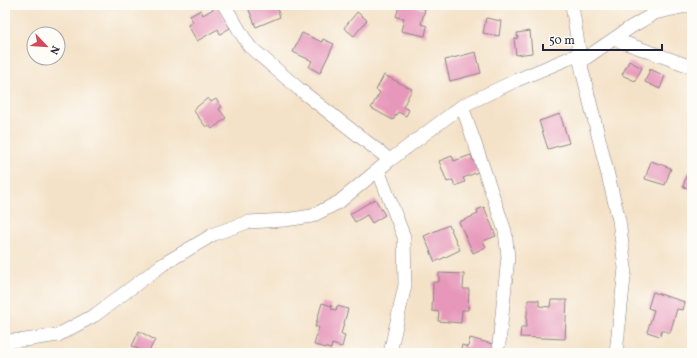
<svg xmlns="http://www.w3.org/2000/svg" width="697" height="358" font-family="Vollkorn,serif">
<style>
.building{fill:#e798ba}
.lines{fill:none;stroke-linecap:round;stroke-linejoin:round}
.minor-casing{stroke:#8b8282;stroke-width:14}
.minor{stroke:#fff;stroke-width:13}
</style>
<rect width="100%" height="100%" fill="#fdfcf7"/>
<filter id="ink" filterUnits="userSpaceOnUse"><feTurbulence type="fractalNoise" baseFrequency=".025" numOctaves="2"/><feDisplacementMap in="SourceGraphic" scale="8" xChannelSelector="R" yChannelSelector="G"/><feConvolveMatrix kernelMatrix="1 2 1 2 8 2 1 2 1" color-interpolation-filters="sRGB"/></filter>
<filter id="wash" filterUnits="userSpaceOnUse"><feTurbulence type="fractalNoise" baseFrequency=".012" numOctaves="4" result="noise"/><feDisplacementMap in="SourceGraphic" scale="16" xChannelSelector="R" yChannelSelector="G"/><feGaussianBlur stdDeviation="0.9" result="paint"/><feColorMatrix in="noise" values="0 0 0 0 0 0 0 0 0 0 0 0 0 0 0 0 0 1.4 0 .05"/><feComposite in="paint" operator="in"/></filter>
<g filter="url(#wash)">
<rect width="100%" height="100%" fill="#f4e2c8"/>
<g id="blocks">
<path class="building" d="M 247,5 L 276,5 L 280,17 L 256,27 Z
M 402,5 L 409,5 L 425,9 L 421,24 L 427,26 L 425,36 L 401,31 L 404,18 L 396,17 L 399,6 L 402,6 Z
M 218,6 L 230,28 L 220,34 L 218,29 L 197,41 L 188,25 L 193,22 L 190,16 L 201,10 L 203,15 Z
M 357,12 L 367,20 L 354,36 L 344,28 Z
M 486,18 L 501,21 L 499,36 L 483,33 Z
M 530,31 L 532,53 L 516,55 L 514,39 L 518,38 L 517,33 Z
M 302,33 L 322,42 L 323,39 L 334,44 L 320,73 L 309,67 L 312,61 L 293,52 Z
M 476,52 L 481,73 L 450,81 L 445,60 Z
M 629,61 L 642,68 L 635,81 L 622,75 Z
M 650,69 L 665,76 L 660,89 L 645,82 Z
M 384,75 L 412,89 L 403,107 L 409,110 L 406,116 L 398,112 L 393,120 L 371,108 L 380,92 L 376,90 Z
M 208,98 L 211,102 L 216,99 L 222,107 L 219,109 L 226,118 L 212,129 L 209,125 L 206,127 L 193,110 Z
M 560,114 L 569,143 L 548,149 L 539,121 Z
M 471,155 L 478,172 L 463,178 L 465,182 L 455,186 L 453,180 L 447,182 L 439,161 L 452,156 L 454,161 Z
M 651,161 L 671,168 L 665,185 L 645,179 Z
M 687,173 L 692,174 L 692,189 L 683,187 Z
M 375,199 L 385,215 L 372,223 L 367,215 L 355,222 L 350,214 Z
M 484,207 L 496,236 L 483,241 L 486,247 L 473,253 L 459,222 L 478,214 L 477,210 Z
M 449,225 L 460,250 L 435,262 L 424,236 Z
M 439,273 L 464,274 L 463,289 L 469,289 L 468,310 L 462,310 L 461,323 L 438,321 L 439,312 L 432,311 L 433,282 L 439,282 Z
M 653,292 L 685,302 L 683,310 L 677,309 L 670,333 L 662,330 L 660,336 L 647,332 L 654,310 L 648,308 Z
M 528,300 L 539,300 L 539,306 L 550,307 L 551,300 L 567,300 L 565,339 L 520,337 L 521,327 L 526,327 Z
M 322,303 L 332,306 L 331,309 L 336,310 L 337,306 L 348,309 L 341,334 L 345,335 L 342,347 L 332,344 L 331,349 L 314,345 L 319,327 L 315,327 Z
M 139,331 L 155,340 L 148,353 L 146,353 L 132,346 Z
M 470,338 L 496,345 L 494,353 L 460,353 L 462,345 L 468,347 Z"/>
</g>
</g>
<g filter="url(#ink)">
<use href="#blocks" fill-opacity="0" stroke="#8b8282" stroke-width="1"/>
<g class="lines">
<g class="minor-casing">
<path id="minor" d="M 224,5 L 249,46 L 299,89 L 390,160
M 572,5 L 582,70 L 619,220 L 625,268 L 616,353
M 614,39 L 692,67
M 580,62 L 631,27 L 655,13 L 691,5
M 462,106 L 505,231 L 508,257 L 499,344
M 378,170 L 404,237 L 405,285 L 390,353
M 5,341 L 25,340 L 58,335 L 95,315 L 162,265 L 214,234 L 248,222 L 285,220 L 312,216 L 339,202 L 390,160 L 462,106 L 517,80 L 579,54"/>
</g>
<use href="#minor" class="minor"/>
</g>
</g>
<rect width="697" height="358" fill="none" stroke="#fdfcf7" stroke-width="20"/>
<g transform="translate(46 46) rotate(115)"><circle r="19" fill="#fdfcf7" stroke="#a5a5ac"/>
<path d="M0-3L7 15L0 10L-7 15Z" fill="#d1495b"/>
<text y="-6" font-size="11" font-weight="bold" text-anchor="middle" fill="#22223b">N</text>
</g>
<path d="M543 44v6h119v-6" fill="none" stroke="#22223b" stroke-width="2"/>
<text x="549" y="44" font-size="12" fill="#22223b" stroke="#fdfcf7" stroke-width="3" paint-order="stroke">50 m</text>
</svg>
